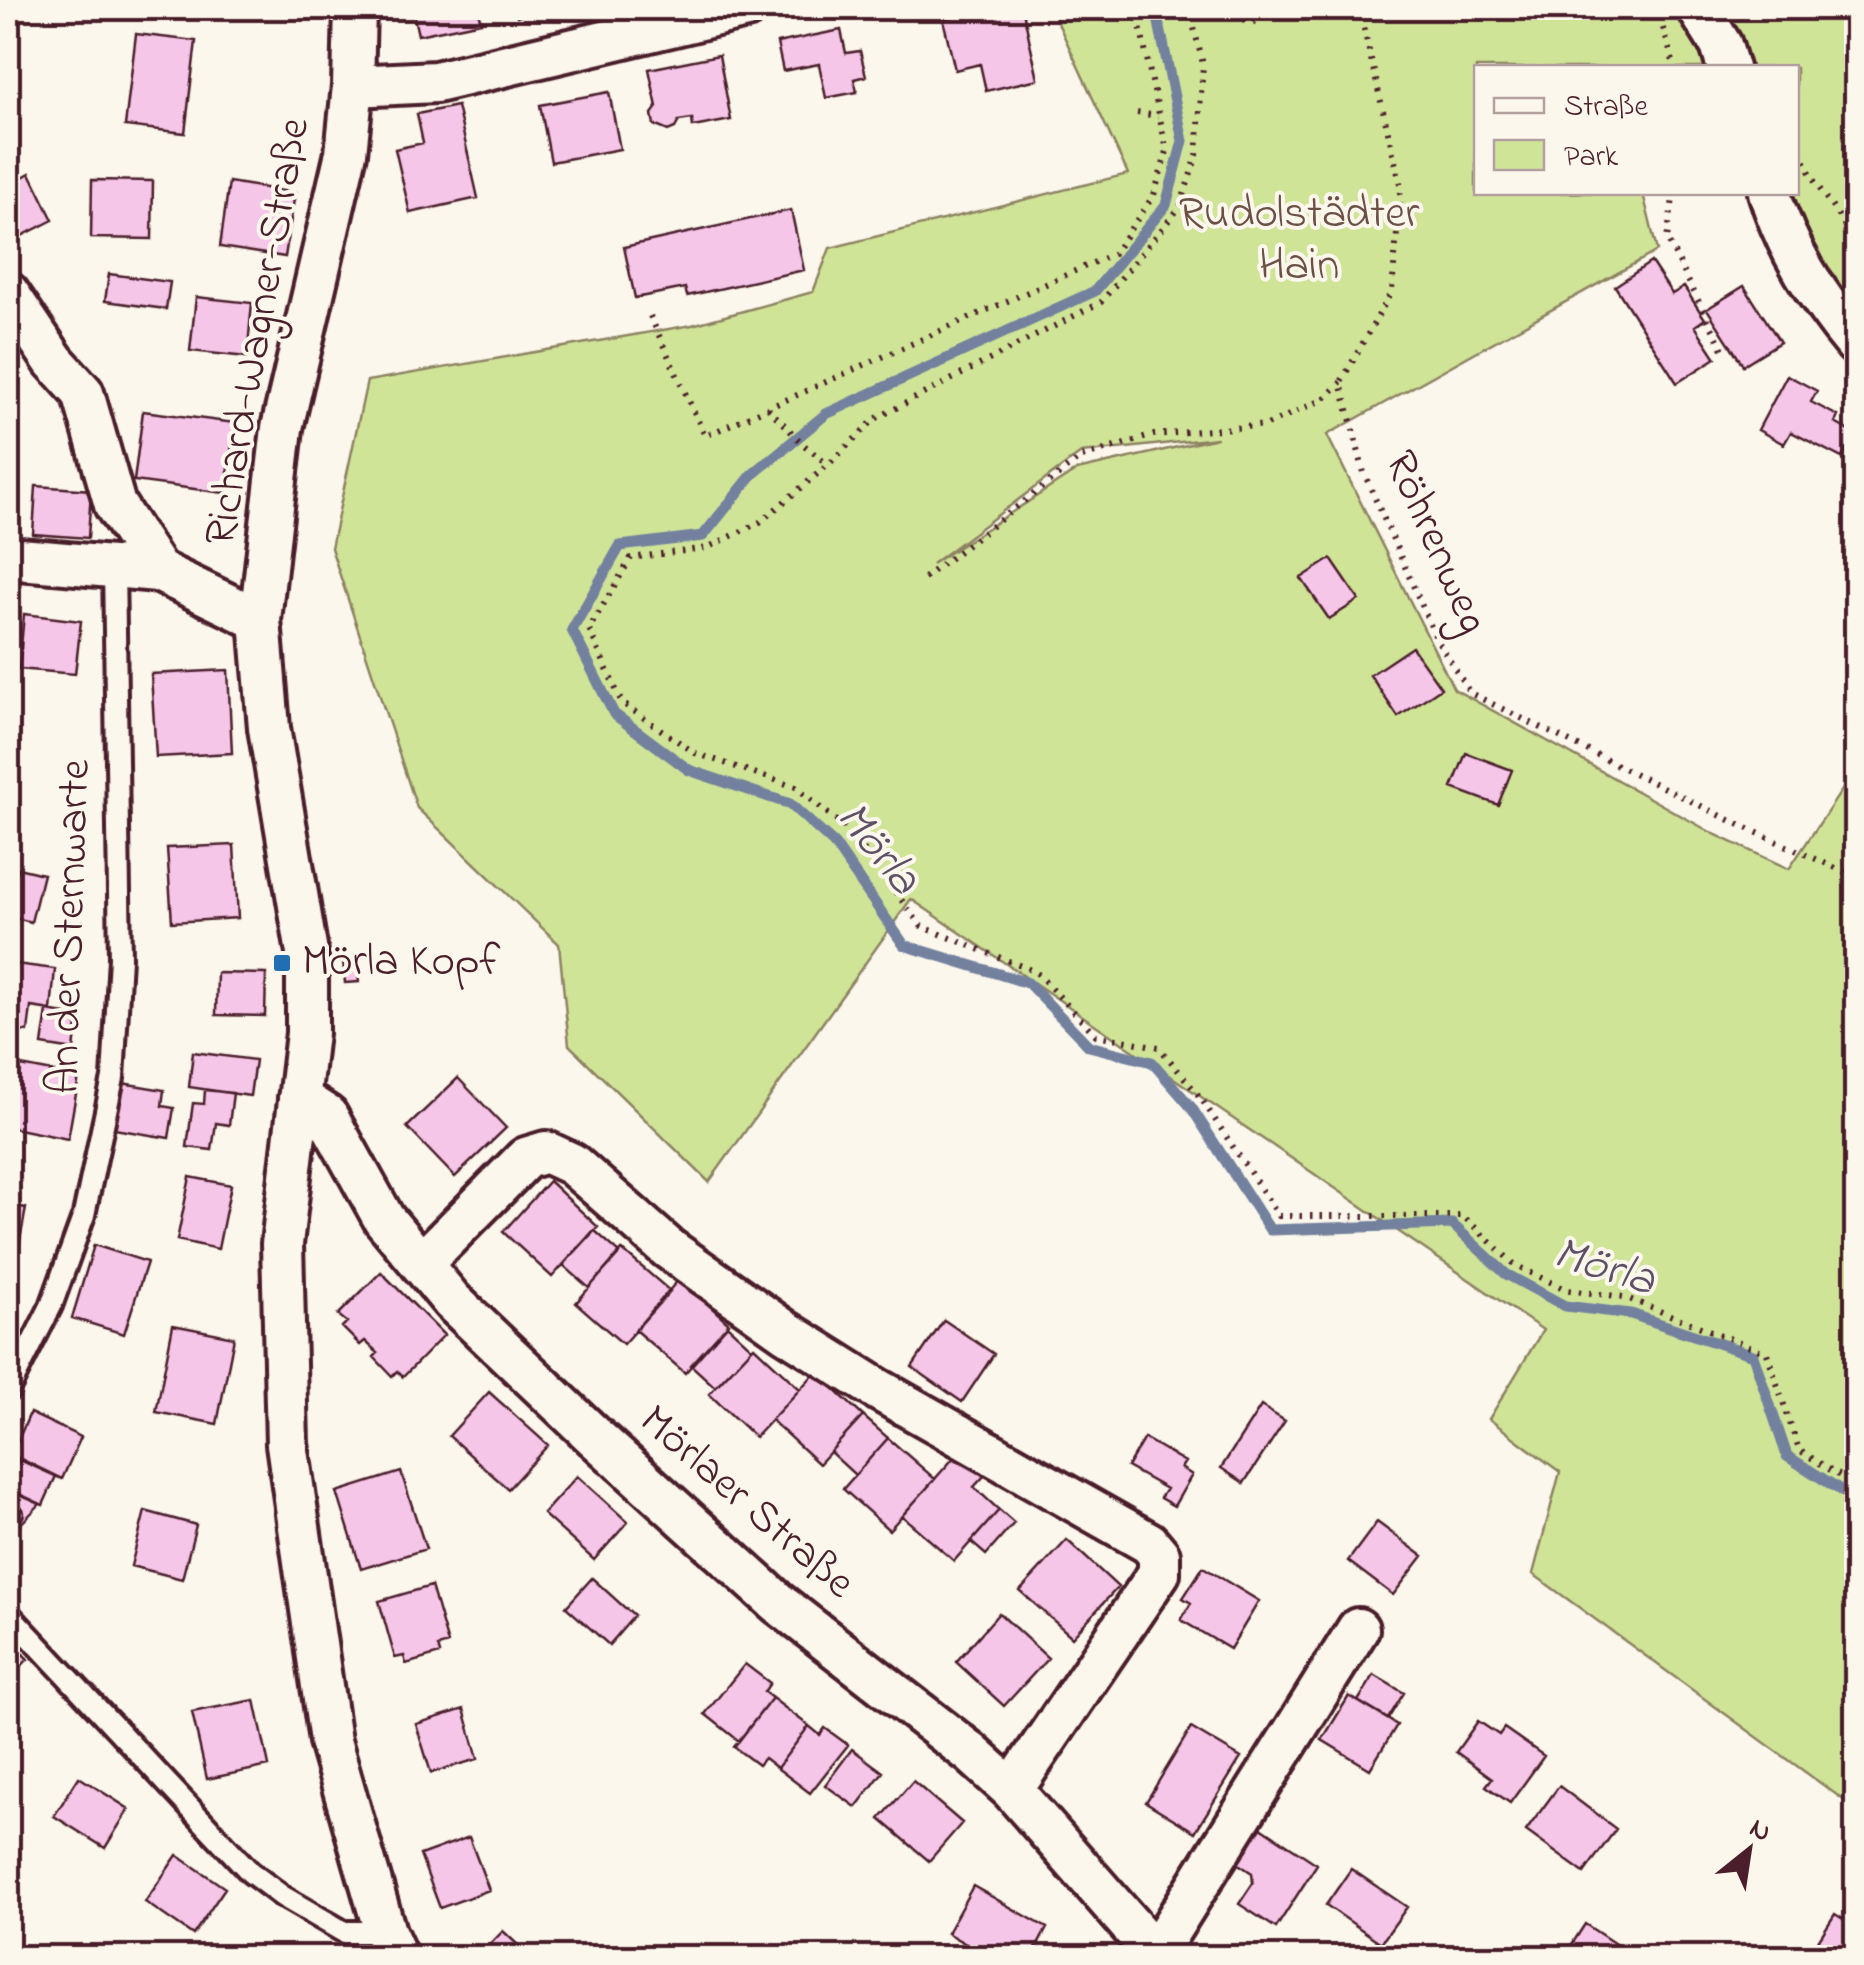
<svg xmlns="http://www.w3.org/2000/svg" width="1864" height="1965" font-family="'Indie Flower',sans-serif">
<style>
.green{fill:#d0e498;stroke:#8d8262;stroke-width:2.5;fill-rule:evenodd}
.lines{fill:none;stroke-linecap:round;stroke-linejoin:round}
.stream{stroke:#73819e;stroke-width:11}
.building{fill:#f6c6e9;stroke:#4a1f2b;stroke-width:2.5}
.lane-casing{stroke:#4a1f2b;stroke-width:28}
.street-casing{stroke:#4a1f2b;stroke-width:48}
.path{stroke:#4a1f2b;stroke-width:6;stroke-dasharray:2.5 8;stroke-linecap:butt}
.lane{stroke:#fbf7ec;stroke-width:20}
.street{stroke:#fbf7ec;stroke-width:40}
.poi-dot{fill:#1f6fb2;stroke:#fbf7ec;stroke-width:4}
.labels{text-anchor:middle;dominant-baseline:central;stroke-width:8;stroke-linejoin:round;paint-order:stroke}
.park-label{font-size:45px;fill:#6c5046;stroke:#fbf7ec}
.street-label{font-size:45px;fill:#4a1f2b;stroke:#fbf7ec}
.poi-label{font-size:45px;fill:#4a1f2b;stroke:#fbf7ec;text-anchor:start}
.water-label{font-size:48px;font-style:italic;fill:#5e5065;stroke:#fbf7ec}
</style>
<rect width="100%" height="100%" fill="#fbf7ec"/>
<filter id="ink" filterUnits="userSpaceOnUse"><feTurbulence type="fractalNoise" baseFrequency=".01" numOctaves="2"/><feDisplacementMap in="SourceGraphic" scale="20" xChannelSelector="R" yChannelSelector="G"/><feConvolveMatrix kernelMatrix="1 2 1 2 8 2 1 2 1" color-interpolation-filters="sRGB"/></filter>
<g filter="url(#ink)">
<path class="green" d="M 1051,8 L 1856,8 L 1856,324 L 1780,193 L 1796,192 L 1796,68 L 1476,68 L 1476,192 L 1643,193 L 1657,251 L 1327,435 L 1454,689 L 1714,834 L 1789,869 L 1856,769 L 1856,1783 L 1845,1801 L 1533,1574 L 1560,1472 L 1489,1419 L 1543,1330 L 911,899 L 709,1182 L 569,1045 L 559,944 L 417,808 L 331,548 L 367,381 L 692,325 L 813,292 L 830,248 L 1128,174 ZM 1217,438 L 1077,470 L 932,564 L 1081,453 Z"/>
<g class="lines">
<path class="stream" d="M 1156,8 L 1183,141 L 1166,205 L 1095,291 L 826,414 L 753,474 L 703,536 L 620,546 L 572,630 L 614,714 L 689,770 L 790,804 L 834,844 L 904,945 L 1028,983 L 1089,1046 L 1152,1062 L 1191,1107 L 1270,1230 L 1452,1224 L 1506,1274 L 1565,1306 L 1631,1314 L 1753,1355 L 1787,1456 L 1856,1500"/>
</g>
<path class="building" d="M 412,8 L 477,8 L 481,22 L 418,35 Z
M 515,8 L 555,8 L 517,16 Z
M 964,8 L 1036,8 L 1023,11 L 1038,79 L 986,91 L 980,64 L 955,70 L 943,19 L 966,14 Z
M 841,30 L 846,53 L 860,51 L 866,76 L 854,79 L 857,92 L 826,98 L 819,64 L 783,71 L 777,43 Z
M 136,34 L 196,41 L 185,133 L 125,126 Z
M 719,55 L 731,120 L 693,127 L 692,119 L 679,121 L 675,128 L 668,131 L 654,125 L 652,114 L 657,107 L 649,69 Z
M 609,92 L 620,149 L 551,162 L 540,105 Z
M 457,106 L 478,198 L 410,213 L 395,149 L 423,143 L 417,114 Z
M 30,173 L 53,220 L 8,243 L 8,185 Z
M 92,180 L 153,181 L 152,239 L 91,238 Z
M 229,182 L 295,193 L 285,257 L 220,247 Z
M 791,210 L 804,270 L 687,296 L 685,288 L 635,298 L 624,247 Z
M 1651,262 L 1672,294 L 1684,287 L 1705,319 L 1695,326 L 1716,358 L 1677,383 L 1615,286 Z
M 109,274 L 170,282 L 166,309 L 105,301 Z
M 1744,286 L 1780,342 L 1743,365 L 1707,309 Z
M 196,297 L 252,303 L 247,357 L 190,351 Z
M 1787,375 L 1817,391 L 1811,402 L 1838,416 L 1835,423 L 1855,434 L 1842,458 L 1791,432 L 1784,444 L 1758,430 Z
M 143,411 L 235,423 L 225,493 L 134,481 Z
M 36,486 L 91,490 L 88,538 L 33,534 Z
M 1331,559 L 1359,600 L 1329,619 L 1301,578 Z
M 24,614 L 81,621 L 75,674 L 19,669 Z
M 1412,647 L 1441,688 L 1398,717 L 1370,675 Z
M 228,670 L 232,753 L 156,757 L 151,674 Z
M 1466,753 L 1512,770 L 1498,805 L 1452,788 Z
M 234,845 L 238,918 L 172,922 L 167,848 Z
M 18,868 L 43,874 L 31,922 L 8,916 Z
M 356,958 L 359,982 L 345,983 L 343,960 Z
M 8,963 L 55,969 L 51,1010 L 31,1007 L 28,1032 L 8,1030 Z
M 217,973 L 266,974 L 265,1016 L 216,1015 Z
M 47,1011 L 78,1016 L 74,1050 L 42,1045 Z
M 193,1052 L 255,1060 L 250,1096 L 189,1087 Z
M 16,1065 L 79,1077 L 68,1139 L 8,1127 Z
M 458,1078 L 506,1128 L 455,1177 L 407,1127 Z
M 122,1083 L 164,1090 L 162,1106 L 174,1108 L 169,1138 L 114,1129 Z
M 205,1090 L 233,1093 L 229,1125 L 216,1123 L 212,1150 L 187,1147 L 193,1103 L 204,1104 Z
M 190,1177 L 231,1185 L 218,1249 L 177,1240 Z
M 549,1181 L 598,1227 L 552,1277 L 503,1232 Z
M 8,1205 L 26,1208 L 15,1268 L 8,1266 Z
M 594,1230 L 620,1253 L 589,1288 L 563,1265 Z
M 94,1245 L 147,1262 L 124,1334 L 72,1318 Z
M 622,1250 L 670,1291 L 623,1344 L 576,1303 Z
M 381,1272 L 444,1335 L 403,1377 L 397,1371 L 392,1376 L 374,1357 L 378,1353 L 365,1341 L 360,1345 L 342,1327 L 347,1322 L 338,1315 Z
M 679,1279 L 729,1323 L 685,1373 L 635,1330 Z
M 944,1320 L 994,1354 L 962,1402 L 912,1367 Z
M 173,1325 L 234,1337 L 217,1424 L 156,1412 Z
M 727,1325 L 752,1348 L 715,1387 L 691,1365 Z
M 754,1346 L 800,1389 L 755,1437 L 709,1394 Z
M 816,1372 L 863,1416 L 819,1464 L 771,1420 Z
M 489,1392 L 548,1445 L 508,1489 L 449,1436 Z
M 1261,1406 L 1285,1421 L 1244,1483 L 1221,1468 Z
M 30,1413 L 81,1437 L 62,1479 L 11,1456 Z
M 863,1416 L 888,1438 L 855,1475 L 830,1452 Z
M 888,1438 L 935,1479 L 889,1530 L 843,1489 Z
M 1144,1438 L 1185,1462 L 1181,1468 L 1192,1475 L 1174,1506 L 1160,1498 L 1166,1489 L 1127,1467 Z
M 958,1453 L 984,1476 L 974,1487 L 999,1510 L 954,1561 L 902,1516 Z
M 19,1458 L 56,1476 L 43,1505 L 8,1489 Z
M 401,1472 L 426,1549 L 361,1569 L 337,1492 Z
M 577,1476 L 628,1522 L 594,1560 L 543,1514 Z
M 13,1492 L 40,1504 L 13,1532 L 8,1520 L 14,1524 L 20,1522 L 24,1513 L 19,1505 L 8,1506 L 8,1498 Z
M6 1513a9 9 0 1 1 18 0a9 9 0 1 1-18 0Z
M 999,1510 L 1014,1523 L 986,1555 L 971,1542 Z
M 145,1511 L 196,1525 L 182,1579 L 131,1566 Z
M 1377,1522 L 1423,1556 L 1393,1595 L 1348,1561 Z
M 1067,1540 L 1118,1587 L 1072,1637 L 1020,1591 Z
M 1203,1567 L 1259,1601 L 1230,1649 L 1181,1620 L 1191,1603 L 1183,1598 Z
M 592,1578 L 634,1616 L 609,1645 L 566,1607 Z
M 431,1586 L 448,1644 L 438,1647 L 440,1654 L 406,1664 L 404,1656 L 395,1658 L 379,1601 Z
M 999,1613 L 1048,1658 L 1004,1706 L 956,1662 Z
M 8,1639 L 28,1659 L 8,1680 Z
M 745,1664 L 770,1683 L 764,1692 L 772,1698 L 739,1741 L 705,1714 Z
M 1374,1675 L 1404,1693 L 1388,1719 L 1358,1701 Z
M 1349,1696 L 1397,1725 L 1370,1769 L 1322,1740 Z
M 772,1698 L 809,1726 L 777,1768 L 764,1758 L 758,1765 L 734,1747 Z
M 255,1700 L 269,1766 L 207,1779 L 192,1712 Z
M 464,1709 L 478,1759 L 431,1773 L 416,1724 Z
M 1478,1721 L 1499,1735 L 1504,1728 L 1544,1756 L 1510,1803 L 1486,1786 L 1492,1778 L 1456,1752 Z
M 809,1726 L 820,1735 L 825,1728 L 848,1745 L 810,1793 L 777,1768 Z
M 1191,1728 L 1241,1758 L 1195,1832 L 1146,1802 Z
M 852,1749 L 883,1772 L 856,1807 L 825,1785 Z
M 79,1777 L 129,1809 L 105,1848 L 54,1816 Z
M 913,1781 L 962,1823 L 929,1861 L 880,1819 Z
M 1559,1786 L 1616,1829 L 1584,1873 L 1526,1831 Z
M 1252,1821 L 1317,1864 L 1276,1928 L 1239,1904 L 1253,1883 L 1252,1873 L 1228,1857 Z
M 469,1837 L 489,1890 L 440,1908 L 420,1855 Z
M 177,1855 L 225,1888 L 193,1935 L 145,1902 Z
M 1351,1869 L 1407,1907 L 1381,1943 L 1326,1905 Z
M 973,1886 L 1047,1928 L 1031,1958 L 965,1958 L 971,1947 L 947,1933 Z
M 1835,1914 L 1856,1927 L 1856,1958 L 1807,1958 Z
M 1585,1924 L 1632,1955 L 1631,1958 L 1563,1958 Z
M 503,1931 L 532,1958 L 477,1958 Z"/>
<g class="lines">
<g class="lane-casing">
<path id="lane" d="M 8,1391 L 51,1306 L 84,1215 L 113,1078 L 120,958 L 114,566
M 8,1613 L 250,1872 L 282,1896 L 344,1932 L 385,1932"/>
</g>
<g class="street-casing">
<path id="street" d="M 355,8 L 353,86 L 346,153 L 282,428 L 260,620 L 269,728 L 307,953 L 307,1033 L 282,1244 L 287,1444 L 330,1741 L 385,1932 L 397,1958
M 1698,8 L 1721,45 L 1728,68
M 353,86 L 436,82 L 746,8
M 1769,192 C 1787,250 1818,298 1856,344
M 8,293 L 54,361 L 83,393 L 115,505 L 158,571
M 8,558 L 158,571 L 260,620
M 299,1098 L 327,1116 L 384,1219 L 452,1301 L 595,1437 L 778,1603 L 971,1753 L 1012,1790 L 1159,1958
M 421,1264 L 526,1158 L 546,1152 L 572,1164 L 669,1249 L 785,1331 L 879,1390 L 1149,1543 L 1159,1555 L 1159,1573 L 1012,1790
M 1155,1954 L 1358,1629"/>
</g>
<path class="path" d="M 1189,8 L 1203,64 L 1197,155 L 1180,207 L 1101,302 L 875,419 L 828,465 L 760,522 L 707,548 L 631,558 L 589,629 L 622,703 L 695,753 L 796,787 L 850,832 L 921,926 L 1036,972 L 1096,1035 L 1159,1047 L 1200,1097 L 1279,1216 L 1463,1216 L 1515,1265 L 1567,1290 L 1624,1297 L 1767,1353 L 1799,1450 L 1856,1486
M 1227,8 L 1251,24 L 1278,8
M 1359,8 L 1401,187 L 1392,291 L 1341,382 L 1364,473 L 1436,638 L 1470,693 L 1740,825 L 1856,877
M 1663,28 L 1675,68
M 1137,113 L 1158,116
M 1796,142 L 1813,179 L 1856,242
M 1674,192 L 1667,239 L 1725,353
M 650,316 L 705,436 L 1113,254 L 1154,195 L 1167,151 L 1136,8
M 768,408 L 804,445 L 828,465
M 924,578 L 1082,457 L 1154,435 L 1267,425 L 1324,399 L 1341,382"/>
<use href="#lane" class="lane"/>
<use href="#street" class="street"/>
</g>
</g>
<rect class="poi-dot" x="272" y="953" width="20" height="20" rx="5"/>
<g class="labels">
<g class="park-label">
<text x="1299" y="215">Rudolstädter<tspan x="1299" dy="52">Hain</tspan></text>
</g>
<g class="street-label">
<text transform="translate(259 332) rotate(-80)">Richard-Wagner-Straße</text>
<text transform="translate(1435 543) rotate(66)">Röhrenweg</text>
<text transform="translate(71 927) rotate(-88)">An der Sternwarte</text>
<text transform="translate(746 1503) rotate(41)">Mörlaer Straße</text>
</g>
<g class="poi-label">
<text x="302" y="963">Mörla Kopf</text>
</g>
<g class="water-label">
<text transform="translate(877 849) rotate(51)">Mörla</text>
<text transform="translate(1604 1268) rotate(17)">Mörla</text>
</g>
</g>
<rect width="1864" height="1965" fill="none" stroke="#fbf7ec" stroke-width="40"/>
<rect x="20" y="20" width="1824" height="1925" fill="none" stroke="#4a1f2b" stroke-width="4" filter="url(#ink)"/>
<rect x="1474" y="65" width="325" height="130" fill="#fbf7ec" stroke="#b4a19f" stroke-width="2.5"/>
<rect x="1494" y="98" width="50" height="15" fill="#fbf7ec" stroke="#b4a19f" stroke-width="2.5"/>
<text x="1564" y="115" font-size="30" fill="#4a1f2b">Straße</text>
<rect x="1494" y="140" width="50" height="30" fill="#d0e498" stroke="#b4a19f" stroke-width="2.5"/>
<text x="1564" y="165" font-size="30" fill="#4a1f2b">Park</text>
<g transform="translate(1749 1850) rotate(30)" stroke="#fbf7ec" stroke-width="8" paint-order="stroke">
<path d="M0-8L18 38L0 25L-18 38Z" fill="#4a1f2b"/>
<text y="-15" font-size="28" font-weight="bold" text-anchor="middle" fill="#4a1f2b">N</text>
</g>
</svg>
